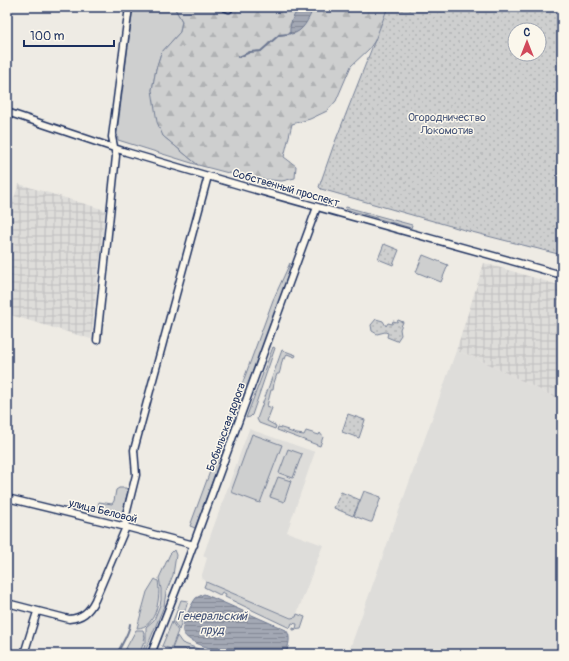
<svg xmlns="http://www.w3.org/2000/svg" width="569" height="661" font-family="Pangolin,sans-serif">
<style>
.built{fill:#deddda}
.industrial{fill:url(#industrial-grid)}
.grass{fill:#cecfcf;stroke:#747f96}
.forest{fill:url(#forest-firs);stroke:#747f96}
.park{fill:url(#park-dots);stroke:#747f96;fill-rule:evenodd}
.water{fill:url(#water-rules);stroke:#6d7892}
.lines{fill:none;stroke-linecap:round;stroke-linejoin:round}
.stream{stroke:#6d7892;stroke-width:2}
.minor-casing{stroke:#1b2f5e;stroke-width:9}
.minor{stroke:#fbf7ec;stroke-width:6}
.labels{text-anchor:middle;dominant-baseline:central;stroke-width:3;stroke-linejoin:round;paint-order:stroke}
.park-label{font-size:11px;fill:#48577a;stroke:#fbf7ec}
.street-label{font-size:11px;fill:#1b2f5e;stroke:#fbf7ec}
.water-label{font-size:12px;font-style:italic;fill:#445378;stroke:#fbf7ec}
</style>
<defs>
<pattern id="industrial-grid" width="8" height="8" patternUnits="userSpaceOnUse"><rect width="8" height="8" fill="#deddda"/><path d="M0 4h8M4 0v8" fill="none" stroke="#bebebe"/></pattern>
<pattern id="forest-firs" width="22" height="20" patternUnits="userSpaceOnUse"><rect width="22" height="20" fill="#cecfcf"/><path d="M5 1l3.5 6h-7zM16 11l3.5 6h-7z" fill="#b0b2b4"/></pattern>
<pattern id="park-dots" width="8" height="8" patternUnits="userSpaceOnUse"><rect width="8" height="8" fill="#cecfcf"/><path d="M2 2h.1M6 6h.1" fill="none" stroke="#b0b2b4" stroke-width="1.8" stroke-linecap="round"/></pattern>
<pattern id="water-rules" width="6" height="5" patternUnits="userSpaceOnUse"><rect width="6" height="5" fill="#a3a8b4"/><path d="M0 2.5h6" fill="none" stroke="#848996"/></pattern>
</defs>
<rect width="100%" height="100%" fill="#eeebe4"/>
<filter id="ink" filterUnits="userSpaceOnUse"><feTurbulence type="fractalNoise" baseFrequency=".025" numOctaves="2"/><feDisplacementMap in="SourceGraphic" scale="8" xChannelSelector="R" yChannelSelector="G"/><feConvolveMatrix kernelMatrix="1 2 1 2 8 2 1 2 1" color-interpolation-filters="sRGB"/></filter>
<g filter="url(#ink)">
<path class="built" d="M 456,351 L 472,356 L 562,401 L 562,654 L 348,654 Z
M 249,429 L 315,452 L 287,532 L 323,545 L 296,616 L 294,618 L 268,608 L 206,582 L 201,578 L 207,558 L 203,556 Z"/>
<path class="industrial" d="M 19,184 L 105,210 L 91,339 L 7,314 L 7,217 Z
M 484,263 L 562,286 L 562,401 L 472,356 L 456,351 Z"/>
<path class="grass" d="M 133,7 L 174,7 L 182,21 L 180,32 L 161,53 L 156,69 L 152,90 L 163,136 L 198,165 L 118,140 L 117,133 Z
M 346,207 L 412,225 L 411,228 L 345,209 Z
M 423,255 L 448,265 L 441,282 L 416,272 Z
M 290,263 L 288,277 L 195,528 L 190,526 L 273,300 Z
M 273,347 L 275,348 L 252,415 L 250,417 L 246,418 Z
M 282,350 L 296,355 L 295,357 L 287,354 L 285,359 L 283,358 C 281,364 281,369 279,374 L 277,374 L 274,383 L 273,390 L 271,390 L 267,406 L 272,408 L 267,421 L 276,426 L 275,429 L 259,423 L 257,419 Z
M 278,427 L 288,430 L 288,431 L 297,434 L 304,435 L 306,431 L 319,435 L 320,433 L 323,437 L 320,446 L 277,430 Z
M 252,434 L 282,445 L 260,503 L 231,492 Z
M 288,449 L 302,454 L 293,478 L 279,473 Z
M 278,477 L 291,481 L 284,502 L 270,497 Z
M 119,488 L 126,488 L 128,491 L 122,514 L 115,516 L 100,512 L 98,506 L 99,502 L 112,504 L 114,501 L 116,490 Z
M 364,491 L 381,497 L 372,522 L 370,522 L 354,516 Z
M 174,550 L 176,555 L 173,575 L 166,592 L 164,606 L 144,654 L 142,654 L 146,642 L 146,627 L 154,620 L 160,605 L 161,600 L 161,589 L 159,578 L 170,554 Z
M 155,579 L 158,581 C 161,595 157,628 137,628 L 147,592 Z
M 206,582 L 291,618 L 296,617 L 297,614 L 305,617 L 301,629 L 293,630 L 293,628 L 296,629 L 297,624 L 292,623 L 290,628 L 225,597 L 226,594 L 222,592 L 220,595 L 204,587 Z
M 181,600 L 188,601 L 179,630 L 173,621 Z
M 172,622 L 178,631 L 171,649 L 162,646 Z
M 136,630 L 143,630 L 145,637 L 140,654 L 123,654 Z
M 177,636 L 182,643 L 212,654 L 190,654 L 185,649 L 172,649 Z"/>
<path class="forest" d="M 174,7 L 300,7 L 295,13 L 313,9 L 313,7 L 395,7 L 385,26 L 369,49 L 351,66 L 336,101 L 327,111 L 310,119 L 292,124 L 284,157 L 296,166 L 295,178 L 282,181 L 259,179 L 236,175 L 198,165 L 163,136 L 157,122 L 152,90 L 156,69 L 161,53 L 180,32 L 182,21 Z"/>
<path class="park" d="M 388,7 L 562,7 L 562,255 L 468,231 L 321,189 L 319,187 L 333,147 ZM 515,30 L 539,30 L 539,54 L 515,54 Z
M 384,244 L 399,250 L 393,265 L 378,259 Z
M 376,319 L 383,321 L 386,326 L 388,323 L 392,324 L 393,321 L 397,322 L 398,320 L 403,322 L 400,329 L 401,335 L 397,341 L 387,337 L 388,333 L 385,332 L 377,334 L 372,331 L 371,325 Z
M 348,414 L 365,420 L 359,438 L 342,432 Z
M 341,492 L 360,500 L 353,516 L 334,508 Z"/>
<path class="water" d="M 300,7 L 313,7 L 313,9 C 309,18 303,33 291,34 L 290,33 C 289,24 294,14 300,7 Z
M 204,594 L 286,630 C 292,637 288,646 286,654 C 270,654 255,655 239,654 C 227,653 187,645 183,632 C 181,625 191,604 196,598 Z"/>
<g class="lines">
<path class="stream" d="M 239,57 L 250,52 L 261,51 L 279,35 L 288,34 L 290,33
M 117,654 C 121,645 130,632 130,624"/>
<g class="minor-casing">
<path id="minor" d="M 224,7 L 229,9
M 7,112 L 126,152 L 249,188 L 562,275
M 97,340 L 116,156 L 112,137 L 129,7
M 7,498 L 126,527 L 194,545
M 7,603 L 69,619 C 82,618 89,612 95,600 L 126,527 L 125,519 L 136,475 L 134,450 L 208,176
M 24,654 L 37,612
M 151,654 L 187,562 L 317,207"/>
</g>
<use href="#minor" class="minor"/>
</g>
</g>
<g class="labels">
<g class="park-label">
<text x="447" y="117">Огородничество<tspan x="447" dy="13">Локомотив</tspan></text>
</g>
<g class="street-label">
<text transform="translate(286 188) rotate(16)">Собственный проспект</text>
<text transform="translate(226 427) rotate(-70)">Бобыльская дорога</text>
<text transform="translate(103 511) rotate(14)">улица Беловой</text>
</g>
<g class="water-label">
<text x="212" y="616">Генеральский<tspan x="212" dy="14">пруд</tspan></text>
</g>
</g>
<rect width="569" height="661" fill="none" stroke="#fbf7ec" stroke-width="24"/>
<rect x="12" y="12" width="545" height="637" fill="none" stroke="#1b2f5e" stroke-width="1.5" filter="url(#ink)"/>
<g transform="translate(527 42)"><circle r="19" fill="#fbf7ec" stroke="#a1a7b3"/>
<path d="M0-3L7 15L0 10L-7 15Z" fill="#d1495b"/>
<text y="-6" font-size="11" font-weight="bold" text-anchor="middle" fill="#1b2f5e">С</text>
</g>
<path d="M24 40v6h90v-6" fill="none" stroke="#1b2f5e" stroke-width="2"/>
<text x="30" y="40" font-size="12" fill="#1b2f5e" stroke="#fbf7ec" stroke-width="3" paint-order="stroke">100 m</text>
</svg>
